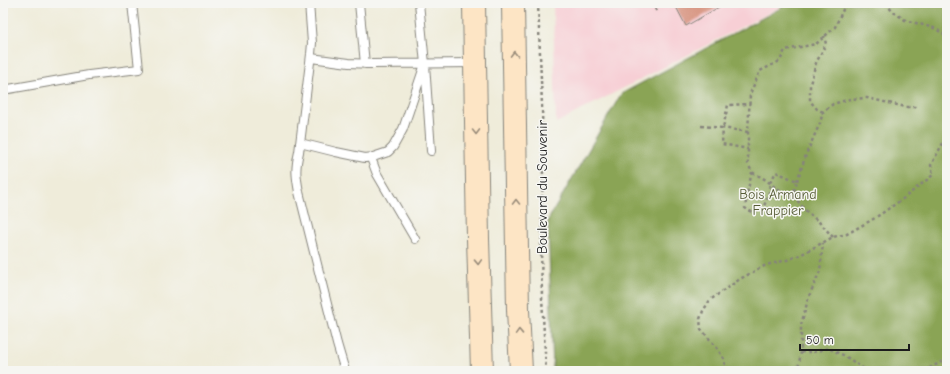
<svg xmlns="http://www.w3.org/2000/svg" width="950" height="374" font-family="'Comic Neue',sans-serif">
<style>
.built{fill:#f7cfd5}
.forest{fill:#8aa455;stroke:#536038}
.building{fill:#d89582}
.lines{fill:none;stroke-linecap:round;stroke-linejoin:round}
.lane-casing{stroke:#86847b;stroke-width:10}
.secondary-casing{stroke:#86847b;stroke-width:24}
.path{stroke:#86847b;stroke-width:2.5;stroke-dasharray:3 3;stroke-linecap:butt}
.lane{stroke:#fff;stroke-width:8}
.secondary{stroke:#fde5c5;stroke-width:22}
.oneway{stroke:#988b79}
.labels{text-anchor:middle;dominant-baseline:central;stroke-width:3;stroke-linejoin:round;paint-order:stroke}
.street-label{font-size:14px;fill:#1c1c1c;stroke:#f6f6f2}
.park-label{font-size:14px;fill:#565c36;stroke:#f6f6f2}
</style>
<rect width="100%" height="100%" fill="#f6f6f2"/>
<filter id="ink" filterUnits="userSpaceOnUse"><feTurbulence type="fractalNoise" baseFrequency=".025" numOctaves="2"/><feDisplacementMap in="SourceGraphic" scale="8" xChannelSelector="R" yChannelSelector="G"/><feConvolveMatrix kernelMatrix="1 2 1 2 8 2 1 2 1" color-interpolation-filters="sRGB"/></filter>
<filter id="wash" filterUnits="userSpaceOnUse"><feTurbulence type="fractalNoise" baseFrequency=".012" numOctaves="4" result="noise"/><feDisplacementMap in="SourceGraphic" scale="16" xChannelSelector="R" yChannelSelector="G"/><feGaussianBlur stdDeviation="0.9" result="paint"/><feColorMatrix in="noise" values="0 0 0 0 0 0 0 0 0 0 0 0 0 0 0 0 0 1.4 0 .05"/><feComposite in="paint" operator="in"/></filter>
<g filter="url(#wash)">
<rect width="100%" height="100%" fill="#efecda"/>
<path class="built" d="M 553,3 L 788,3 L 556,123 Z"/>
<path class="forest" d="M 790,3 L 879,3 L 894,6 L 906,3 L 947,3 L 947,371 L 553,371 L 548,220 L 621,94 Z"/>
<g id="blocks">
<path class="building" d="M 674,3 L 726,3 L 686,26 Z"/>
</g>
</g>
<g filter="url(#ink)">
<use href="#blocks" fill-opacity="0" stroke="#86847b" stroke-width="1"/>
<g class="lines">
<g class="lane-casing">
<path id="lane" d="M 309,3 L 312,43 L 311,54 L 299,152 C 295,169 296,176 299,192 L 337,344 L 345,371
M 359,3 L 365,64
M 419,3 L 425,64 L 431,151
M 311,58 L 349,63 L 372,64 L 475,63
M 3,90 L 89,75 L 139,69 L 132,3
M 300,143 L 336,152 L 365,158 L 373,157 L 388,152 L 393,147 L 403,129 L 425,64
M 371,158 L 377,174 L 415,239"/>
</g>
<g class="secondary-casing">
<path id="secondary" d="M 474,3 L 478,239 L 482,371
M 513,3 L 518,310 L 521,371"/>
</g>
<path class="path" d="M 538,3 L 542,105 L 543,170 L 541,248 L 542,297 L 546,371
M 652,3 L 657,12
M 886,3 L 892,11 L 905,20 L 934,28 L 947,36
M 823,112 L 817,109 L 810,101 L 810,84 L 816,63 L 826,44 L 824,36
M 701,126 L 723,128 L 728,105 L 750,104
M 748,132 L 723,128 L 722,144 L 748,149
M 752,172 L 748,189 L 745,208 L 753,213 L 764,206 L 769,193 L 770,183 L 776,172 L 797,181 L 793,195
M 797,181 L 807,152 L 820,123 L 823,112 L 833,104 L 850,99 L 867,98 L 906,107 L 918,107
M 833,237 L 820,223 L 805,210 L 793,195 L 776,188 L 766,180 L 752,172 L 748,164 L 748,132 L 750,94 L 760,71 L 780,61 L 785,50 L 816,44 L 835,27 L 846,3
M 801,352 L 813,352 L 828,348 L 845,356 L 864,369 L 877,371
M 726,371 L 724,359 L 717,348 L 707,336 L 701,329 L 700,319 L 703,311 L 710,300 L 740,279 L 766,265 L 787,260 L 800,255 L 833,237 L 847,234 L 875,218 L 904,198 L 933,175 L 931,165 L 943,143 L 947,139
M 795,371 L 798,369 L 801,352 L 801,325 L 809,296 L 820,271 L 823,243
M 924,371 L 947,359"/>
<use href="#lane" class="lane"/>
<use href="#secondary" class="secondary"/>
</g>
<defs><path id="oneway-chevron" d="M-2-3.5L2.5 0L-2 3.5" fill="none" stroke-width="1.6" stroke-linecap="round" stroke-linejoin="round"/></defs>
<g class="oneway">
<use href="#oneway-chevron" transform="translate(514 54) rotate(-91)"/>
<use href="#oneway-chevron" transform="translate(476 132) rotate(89)"/>
<use href="#oneway-chevron" transform="translate(516 202) rotate(-91)"/>
<use href="#oneway-chevron" transform="translate(478 262) rotate(88)"/>
<use href="#oneway-chevron" transform="translate(519 332) rotate(-92)"/>
</g>
</g>
<g class="labels">
<g class="street-label">
<text transform="translate(542 187) rotate(-90)">Boulevard du Souvenir</text>
</g>
<g class="park-label">
<text x="778" y="194">Bois Armand<tspan x="778" dy="16">Frappier</tspan></text>
</g>
</g>
<rect width="950" height="374" fill="none" stroke="#f6f6f2" stroke-width="16"/>
<path d="M800 344v6h109v-6" fill="none" stroke="#1c1c1c" stroke-width="2"/>
<text x="806" y="344" font-size="12" fill="#1c1c1c" stroke="#f6f6f2" stroke-width="3" paint-order="stroke">50 m</text>
</svg>
